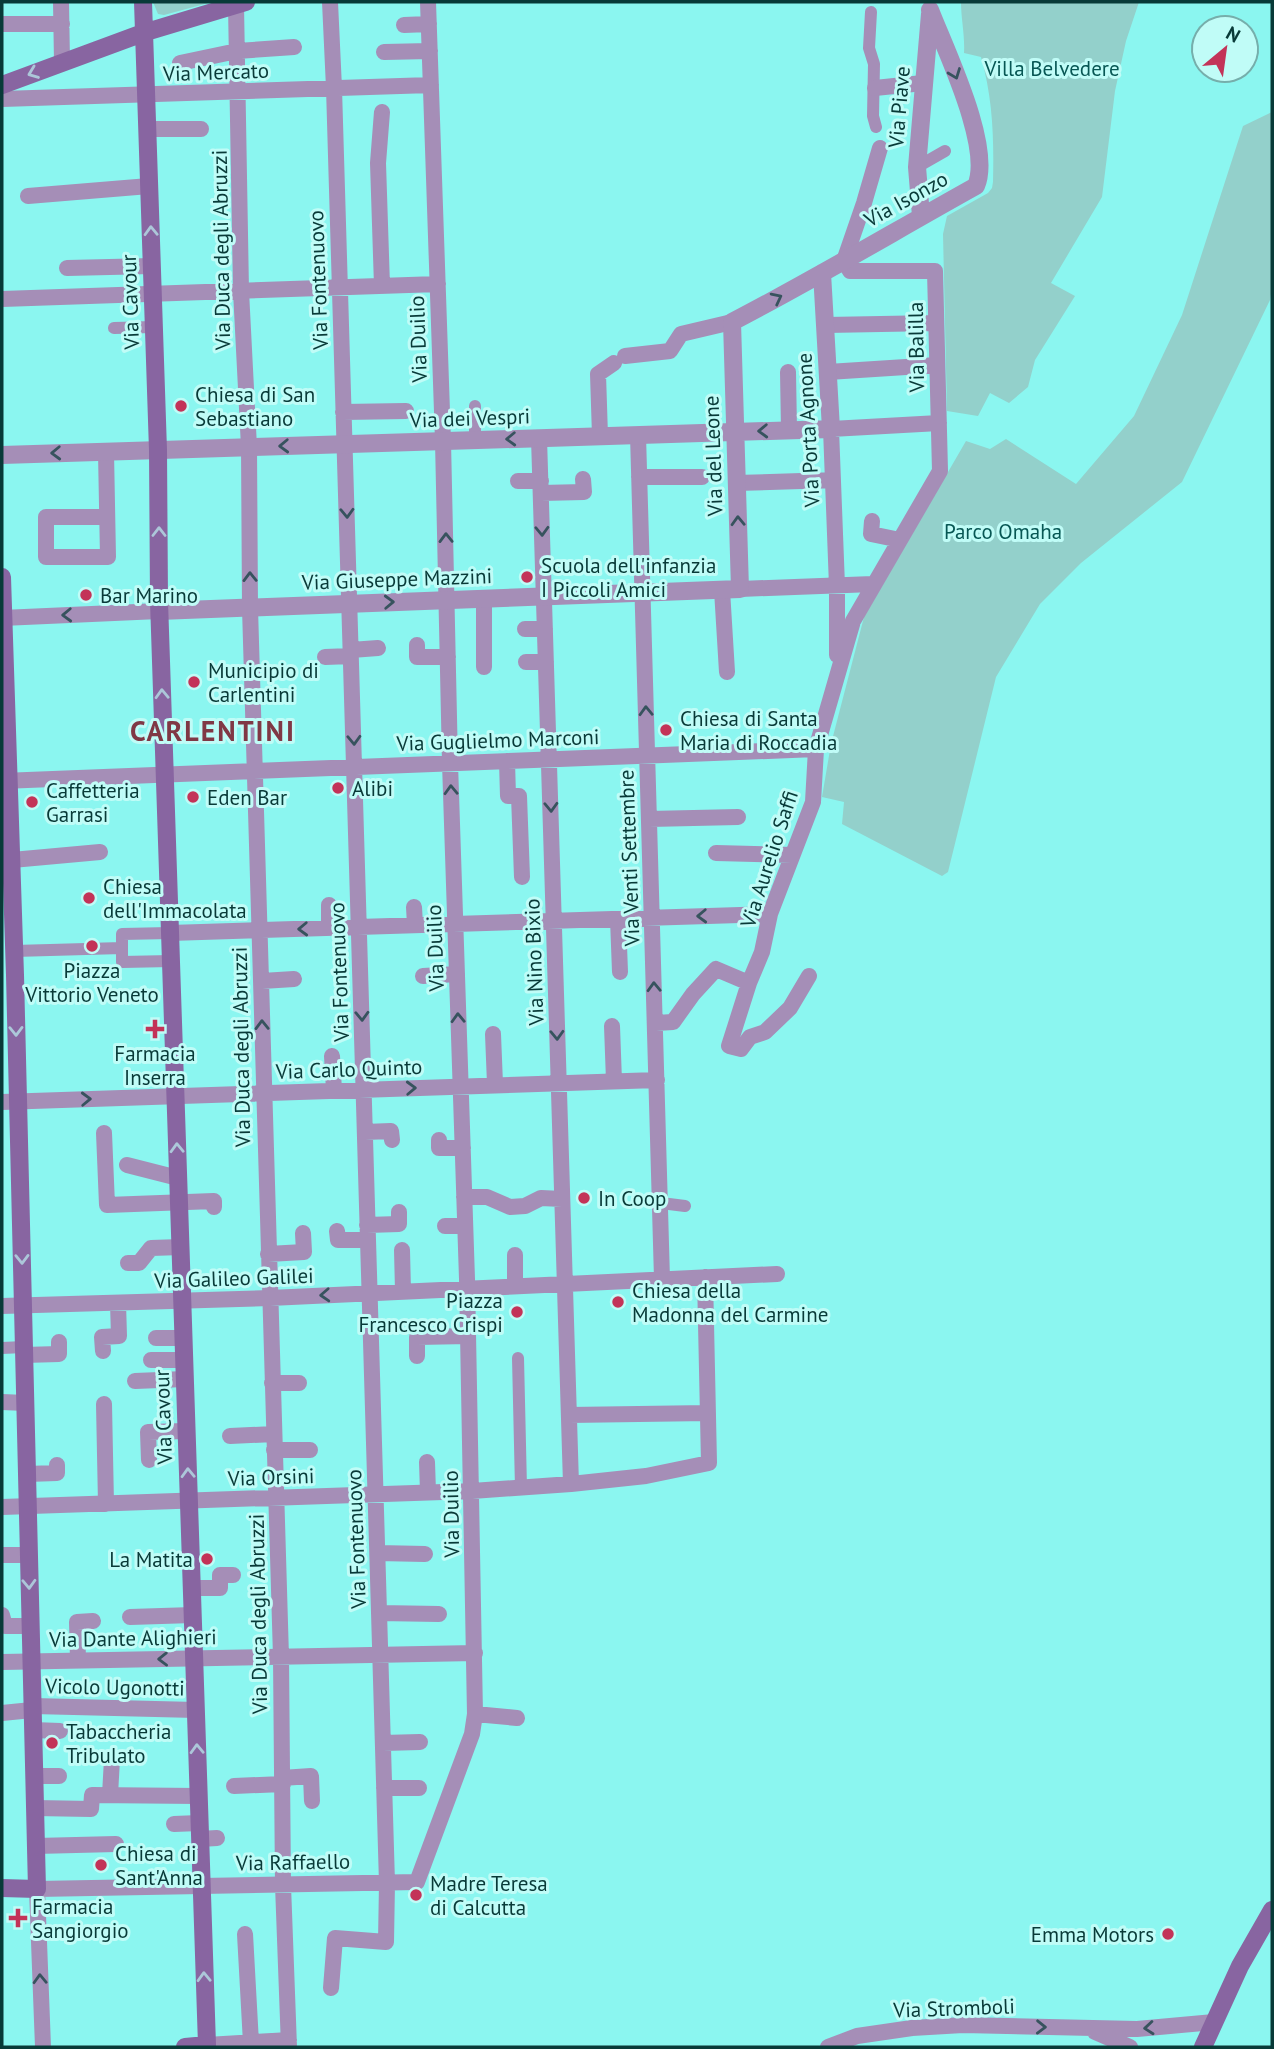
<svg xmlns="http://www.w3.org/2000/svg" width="1274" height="2049" font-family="'PT Sans',sans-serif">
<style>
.green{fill:#93d0cb}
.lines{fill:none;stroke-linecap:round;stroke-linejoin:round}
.pedestrian{stroke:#a58eb7;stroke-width:12}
.minor{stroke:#a58eb7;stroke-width:16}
.tertiary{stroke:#a58eb7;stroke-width:18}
.secondary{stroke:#8865a1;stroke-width:18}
.oneway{stroke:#acc7d9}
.oneway2{stroke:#37535e}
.poi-dot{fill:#c33358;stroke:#c0fcf7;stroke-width:2.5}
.labels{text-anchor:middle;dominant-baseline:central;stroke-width:6;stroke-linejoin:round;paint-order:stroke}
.park-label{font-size:21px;fill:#075754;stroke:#c0fcf7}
.street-label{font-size:21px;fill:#083a38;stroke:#c0fcf7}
.poi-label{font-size:21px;fill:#083a38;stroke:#c0fcf7;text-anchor:start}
.district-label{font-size:28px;font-weight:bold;letter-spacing:2px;fill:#803845;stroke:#c0fcf7}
</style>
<rect width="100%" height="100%" fill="#8bf6f0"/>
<path class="green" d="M 153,2 L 212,2 L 164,15 L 158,14 Z
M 961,2 L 1139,2 L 1126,41 L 1115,91 L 1102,197 L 1051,283 L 1075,296 L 1035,360 L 1028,387 L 1009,403 L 990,393 L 978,416 L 947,411 L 943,234 L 947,216 L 988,193 L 992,188 L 993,182 C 994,139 993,99 981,57 L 964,53 C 965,35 961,19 961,2 Z
M 1272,112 L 1272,288 L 1270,300 L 1182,482 L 1081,563 L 1040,604 L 996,677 L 948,872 L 942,876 L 842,824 L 844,802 L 822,797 L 831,744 L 864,617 L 966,441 L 990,449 L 1006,439 L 1076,484 L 1134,416 L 1182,315 L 1243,126 Z"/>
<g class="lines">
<path class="pedestrian" d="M 871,12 L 869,48 L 874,64 L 873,116 L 876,127
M 917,167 L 945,151
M 114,328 L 154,327
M 475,440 L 475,406
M 170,933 L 122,934 L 122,962 L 171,961
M 14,951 L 122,948
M 661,1203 L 685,1206
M 2,1348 L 24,1347
M 518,1358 L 521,1488"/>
<path class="minor" d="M 61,2 L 62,62
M 330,2 L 334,88 L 387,1883 L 386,1942 L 335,1938 L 331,1988
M 236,5 L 241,291 L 249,447 L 250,608 L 281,1657 L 283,1885 L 289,2047
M 2,24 L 62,24
M 404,25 L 429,24
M 384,52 L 430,51
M 180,63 L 237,51 L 294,47
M 875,88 L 923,83
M 2,99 L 431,85
M 147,129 L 201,129
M 28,196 L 149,186
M 67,268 L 152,266
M 382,286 L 378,163 L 382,112
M 2,299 L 438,284
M 826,325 L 936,323
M 625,356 L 670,351 L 681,334 L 732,322
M 788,372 L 789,430
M 828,372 L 937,365
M 343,412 L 406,411
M 638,435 L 662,1279
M 600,436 L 598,374 L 614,363
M 539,438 L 571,1484
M 106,452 L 108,557 L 46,557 L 46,517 L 107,517
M 639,477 L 702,477
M 518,481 L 541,481
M 736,483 L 833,480
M 541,493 L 584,492 L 583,479
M 872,521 L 871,534 L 900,540
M 740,589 L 873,584
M 722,590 L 727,672
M 484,599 L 484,667
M 2,618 L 159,611
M 525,629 L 545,629
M 417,645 L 417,657 L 448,657
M 351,650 L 378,648
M 837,655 L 837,586 L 831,429 L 939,423
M 325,657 L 351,656
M 526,662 L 546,662
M 507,761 L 508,796 L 519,796 L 522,877
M 2,781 L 816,749
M 649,819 L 738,817
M 716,853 L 792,855
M 12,860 L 100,852
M 329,905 L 329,928
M 414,907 L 415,925
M 618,919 L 620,972
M 170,933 L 770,914
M 423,976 L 457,974
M 809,976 L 790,1008 L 765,1032 L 750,1037 L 741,1049 L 729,1046 L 749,983 L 762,952 L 770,914 L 813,802 L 816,749 L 853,621 L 940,471 L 935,271 L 850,271 L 844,261 L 864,203 L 880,148
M 262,981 L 294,979
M 656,1023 L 673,1022 L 693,994 L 716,969 L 749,983
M 612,1026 L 614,1081
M 493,1034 L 495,1084
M 332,1056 L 334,1090
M 2,1102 L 657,1080
M 365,1132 L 391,1131 L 392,1140
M 104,1133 L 107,1205 L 214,1201 L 214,1207
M 439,1140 L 439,1148 L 463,1148
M 127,1165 L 178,1178
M 464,1197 L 487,1197 L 510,1207 L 525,1206 L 541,1198 L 562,1199
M 367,1225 L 399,1224 L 399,1212
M 445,1226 L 465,1226
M 337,1231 L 338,1240 L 368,1240
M 402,1250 L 403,1291
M 268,1254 L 304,1252 L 303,1233
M 128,1263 L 139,1263 L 151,1248 L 181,1247
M 515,1286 L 515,1255
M 2,1306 L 270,1298 L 777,1274
M 156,1338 L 184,1338
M 103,1351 L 102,1337 L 119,1336 L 118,1303
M 24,1355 L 59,1354 L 59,1342
M 417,1356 L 417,1337 L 468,1336
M 151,1360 L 184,1360
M 135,1381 L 185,1379
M 272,1383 L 299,1383
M 2,1402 L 25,1403
M 104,1404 L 106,1504
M 569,1415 L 708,1413
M 230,1436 L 274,1434
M 274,1450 L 310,1450
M 149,1460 L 148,1432 L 186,1431
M 427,1462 L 428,1492
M 27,1474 L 57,1473 L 57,1465
M 2,1507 L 472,1491 L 571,1484 L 646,1476 L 709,1463 L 705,1277
M 378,1553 L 425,1554
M 2,1555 L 29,1555
M 192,1588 L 220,1588 L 220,1575 L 233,1575
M 379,1613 L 439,1614
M 2,1615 L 5,1626 L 30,1626
M 130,1617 L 193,1615
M 78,1660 L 77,1622 L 93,1621
M 2,1662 L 475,1653
M 33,1706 L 196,1710
M 2,1713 L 32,1710
M 475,1714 L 517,1718
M 33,1730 L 60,1731
M 383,1743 L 420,1742
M 34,1776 L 59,1776
M 282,1778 L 311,1776 L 312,1801
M 234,1786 L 283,1784
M 384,1788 L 419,1788
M 110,1795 L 112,1759
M 35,1808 L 91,1809 L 92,1795 L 198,1796
M 174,1824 L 199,1823
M 200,1839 L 217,1838
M 36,1846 L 116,1844
M 245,1934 L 251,2043
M 1095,2032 L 1130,2047
M 43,2047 L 37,1889 L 417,1882 L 472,1734 L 475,1714 L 467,1279 L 450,763 L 443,441 L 428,2
M 207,2047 L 207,2045 L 289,2040
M 828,2047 L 857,2036 L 912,2028 L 963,2025 L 1137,2029 L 1214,2022"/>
<path class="tertiary" d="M 921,216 L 917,167 L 930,14
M 2,455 L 831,429 L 822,273
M 159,611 L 740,589 L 732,322 C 815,279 895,231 976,186 C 993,147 945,49 930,10"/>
<path class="secondary" d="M 143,2 L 158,450 L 159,601 L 207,2045 L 185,2047
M 2,85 L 143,33 L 246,2
M 2,577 L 15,975 L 37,1889 L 2,1888
M 1203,2047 L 1240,1966 L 1272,1910"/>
</g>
<defs><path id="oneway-chevron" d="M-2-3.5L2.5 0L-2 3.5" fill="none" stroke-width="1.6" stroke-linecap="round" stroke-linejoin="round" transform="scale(1.75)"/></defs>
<g class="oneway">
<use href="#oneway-chevron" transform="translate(33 73) rotate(159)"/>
<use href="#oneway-chevron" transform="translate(151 231) rotate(-92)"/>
<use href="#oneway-chevron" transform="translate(159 532) rotate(-90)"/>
<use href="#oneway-chevron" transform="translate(162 694) rotate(-92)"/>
<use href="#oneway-chevron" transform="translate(16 1031) rotate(89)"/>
<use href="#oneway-chevron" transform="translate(177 1148) rotate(-92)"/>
<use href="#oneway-chevron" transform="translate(22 1259) rotate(89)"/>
<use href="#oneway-chevron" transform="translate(188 1473) rotate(-92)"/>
<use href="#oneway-chevron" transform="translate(29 1584) rotate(88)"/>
<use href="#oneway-chevron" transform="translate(197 1749) rotate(-92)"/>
<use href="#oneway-chevron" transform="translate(204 1977) rotate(-92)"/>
</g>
<g class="oneway2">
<use href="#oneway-chevron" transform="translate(955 74) rotate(69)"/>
<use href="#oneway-chevron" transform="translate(777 298) rotate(-27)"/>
<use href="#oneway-chevron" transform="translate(763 431) rotate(178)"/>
<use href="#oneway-chevron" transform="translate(511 439) rotate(178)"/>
<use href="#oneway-chevron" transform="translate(284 446) rotate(178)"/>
<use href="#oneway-chevron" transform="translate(56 453) rotate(178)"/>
<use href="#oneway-chevron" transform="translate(347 513) rotate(88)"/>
<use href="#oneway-chevron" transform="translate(738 521) rotate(-92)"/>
<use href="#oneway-chevron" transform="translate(542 531) rotate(88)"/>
<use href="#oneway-chevron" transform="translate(446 538) rotate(-91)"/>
<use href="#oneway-chevron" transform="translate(250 577) rotate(-91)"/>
<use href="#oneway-chevron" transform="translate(389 602) rotate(-2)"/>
<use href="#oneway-chevron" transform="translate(67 615) rotate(178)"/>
<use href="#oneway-chevron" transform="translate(646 711) rotate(-92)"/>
<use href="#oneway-chevron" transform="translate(354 740) rotate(88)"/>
<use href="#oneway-chevron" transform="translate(451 790) rotate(-92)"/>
<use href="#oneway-chevron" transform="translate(551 807) rotate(88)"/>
<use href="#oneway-chevron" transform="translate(702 916) rotate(178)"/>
<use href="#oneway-chevron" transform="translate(303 929) rotate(178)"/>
<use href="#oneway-chevron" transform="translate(654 987) rotate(-92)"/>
<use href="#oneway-chevron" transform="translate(362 1016) rotate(88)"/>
<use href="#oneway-chevron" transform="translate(458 1018) rotate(-92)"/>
<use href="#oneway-chevron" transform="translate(262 1025) rotate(-91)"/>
<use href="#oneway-chevron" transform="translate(557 1035) rotate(88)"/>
<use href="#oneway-chevron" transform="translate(411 1088) rotate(-2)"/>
<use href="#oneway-chevron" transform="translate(86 1099) rotate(-2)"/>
<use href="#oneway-chevron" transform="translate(325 1295) rotate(177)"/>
<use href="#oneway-chevron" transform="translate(163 1659) rotate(179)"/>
<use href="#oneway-chevron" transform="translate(40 1979) rotate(-92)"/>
<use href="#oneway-chevron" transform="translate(1041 2027) rotate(1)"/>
<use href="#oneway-chevron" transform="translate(1149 2028) rotate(175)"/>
</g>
<g class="poi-dot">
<circle cx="181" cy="406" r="7"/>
<circle cx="527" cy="577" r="7"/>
<circle cx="86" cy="595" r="7"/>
<circle cx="194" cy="682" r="7"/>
<circle cx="666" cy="730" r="7"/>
<circle cx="338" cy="788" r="7"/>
<circle cx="193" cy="797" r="7"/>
<circle cx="32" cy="802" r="7"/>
<circle cx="89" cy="898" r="7"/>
<circle cx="92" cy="946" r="7"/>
<path d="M151.5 1018.5h7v7h7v7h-7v7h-7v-7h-7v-7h7z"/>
<circle cx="584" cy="1198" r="7"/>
<circle cx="618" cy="1302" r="7"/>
<circle cx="517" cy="1312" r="7"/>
<circle cx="207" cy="1559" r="7"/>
<circle cx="52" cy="1743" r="7"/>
<circle cx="101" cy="1865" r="7"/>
<circle cx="416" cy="1895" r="7"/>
<path d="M14.5 1907.5h7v7h7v7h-7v7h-7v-7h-7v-7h7z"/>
<circle cx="1168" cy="1934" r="7"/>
</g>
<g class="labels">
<g class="park-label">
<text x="1052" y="68">Villa Belvedere</text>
<text x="1003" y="531">Parco Omaha</text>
</g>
<g class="street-label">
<text transform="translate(216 72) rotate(-2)">Via Mercato</text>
<text transform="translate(899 107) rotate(-85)">Via Piave</text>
<text transform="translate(906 199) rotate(-29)">Via Isonzo</text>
<text transform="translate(221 250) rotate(-91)">Via Duca degli Abruzzi</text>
<text transform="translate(318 280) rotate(-92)">Via Fontenuovo</text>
<text transform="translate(130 302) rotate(-92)">Via Cavour</text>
<text transform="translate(418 339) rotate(-92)">Via Duilio</text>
<text transform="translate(916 347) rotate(-91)">Via Balilla</text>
<text transform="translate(470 418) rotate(-2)">Via dei Vespri</text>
<text transform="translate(808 430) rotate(-93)">Via Porta Agnone</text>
<text transform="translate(713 456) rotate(-92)">Via del Leone</text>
<text transform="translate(397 579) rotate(-2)">Via Giuseppe Mazzini</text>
<text transform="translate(498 740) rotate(-2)">Via Guglielmo Marconi</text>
<text transform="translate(629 858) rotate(-92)">Via Venti Settembre</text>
<text transform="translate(769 859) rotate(-72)">Via Aurelio Saffi</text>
<text transform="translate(435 948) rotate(-92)">Via Duilio</text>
<text transform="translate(534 962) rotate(-92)">Via Nino Bixio</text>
<text transform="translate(339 972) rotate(-92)">Via Fontenuovo</text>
<text transform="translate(241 1047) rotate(-91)">Via Duca degli Abruzzi</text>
<text transform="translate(349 1069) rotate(-2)">Via Carlo Quinto</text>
<text transform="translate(234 1278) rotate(-2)">Via Galileo Galilei</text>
<text transform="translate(163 1417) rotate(-92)">Via Cavour</text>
<text transform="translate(271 1477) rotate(-2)">Via Orsini</text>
<text transform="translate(451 1514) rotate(-91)">Via Duilio</text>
<text transform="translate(356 1539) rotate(-92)">Via Fontenuovo</text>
<text transform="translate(258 1614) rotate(-91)">Via Duca degli Abruzzi</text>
<text transform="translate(133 1638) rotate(-1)">Via Dante Alighieri</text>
<text transform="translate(115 1687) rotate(1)">Vicolo Ugonotti</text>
<text transform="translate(293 1862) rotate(-1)">Via Raffaello</text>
<text transform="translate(954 2008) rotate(-2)">Via Stromboli</text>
</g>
<g class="poi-label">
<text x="195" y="394">Chiesa di San<tspan x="195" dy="24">Sebastiano</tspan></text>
<text x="541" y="565">Scuola dell'infanzia<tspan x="541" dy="24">I Piccoli Amici</tspan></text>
<text x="100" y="595">Bar Marino</text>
<text x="208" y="670">Municipio di<tspan x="208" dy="24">Carlentini</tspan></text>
<text x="680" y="718">Chiesa di Santa<tspan x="680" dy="24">Maria di Roccadia</tspan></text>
<text x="352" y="788">Alibi</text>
<text x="46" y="790">Caffetteria<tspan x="46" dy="24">Garrasi</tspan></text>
<text x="207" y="797">Eden Bar</text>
<text x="103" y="886">Chiesa<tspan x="103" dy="24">dell'Immacolata</tspan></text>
<text x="92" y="970" text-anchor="middle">Piazza<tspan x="92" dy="24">Vittorio Veneto</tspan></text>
<text x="155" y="1053" text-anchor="middle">Farmacia<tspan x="155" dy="24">Inserra</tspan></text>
<text x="598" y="1198">In Coop</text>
<text x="632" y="1290">Chiesa della<tspan x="632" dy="24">Madonna del Carmine</tspan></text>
<text x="503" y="1300" text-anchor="end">Piazza<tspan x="503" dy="24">Francesco Crispi</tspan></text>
<text x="193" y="1559" text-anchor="end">La Matita</text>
<text x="66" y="1731">Tabaccheria<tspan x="66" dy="24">Tribulato</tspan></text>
<text x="115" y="1853">Chiesa di<tspan x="115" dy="24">Sant'Anna</tspan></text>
<text x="430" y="1883">Madre Teresa<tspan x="430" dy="24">di Calcutta</tspan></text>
<text x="32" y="1906">Farmacia<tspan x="32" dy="24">Sangiorgio</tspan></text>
<text x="1154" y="1934" text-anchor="end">Emma Motors</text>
</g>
<g class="district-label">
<text x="213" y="730">CARLENTINI</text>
</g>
</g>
<rect width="1274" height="2049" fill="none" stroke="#083a38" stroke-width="7"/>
<g transform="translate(1225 49) rotate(29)"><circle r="33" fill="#c0fcf7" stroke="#76aeab" stroke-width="2"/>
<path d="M0-5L12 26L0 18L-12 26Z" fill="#c33358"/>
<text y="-10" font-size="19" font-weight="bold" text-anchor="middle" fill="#083a38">N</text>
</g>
</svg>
